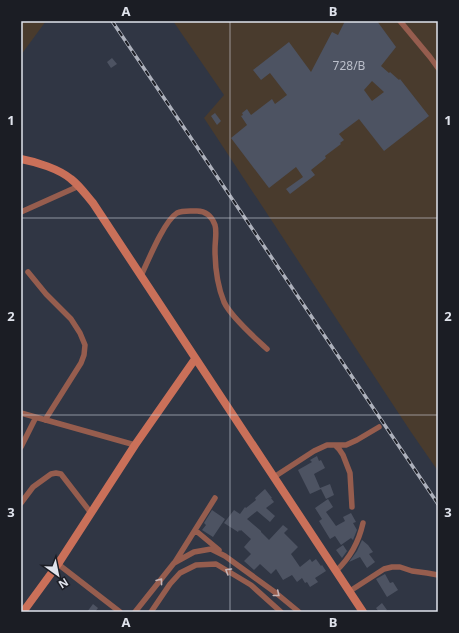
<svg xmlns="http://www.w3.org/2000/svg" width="459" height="633" font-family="'Noto Sans',sans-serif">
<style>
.industrial{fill:#493b2d}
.building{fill:#4d5362;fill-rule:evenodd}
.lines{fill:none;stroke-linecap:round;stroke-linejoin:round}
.street{stroke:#965d4e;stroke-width:5.5}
.secondary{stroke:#ca7059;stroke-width:8}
.rail-casing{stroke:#adb1bc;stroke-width:3.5}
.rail{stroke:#1b1d24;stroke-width:2;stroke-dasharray:6;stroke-linecap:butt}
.oneway{stroke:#c6b4b5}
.grid{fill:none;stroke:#e0e3ec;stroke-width:1;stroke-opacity:0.55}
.labels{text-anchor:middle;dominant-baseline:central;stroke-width:3.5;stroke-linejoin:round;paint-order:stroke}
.number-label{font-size:12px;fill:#bbbfca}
.neatline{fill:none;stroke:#e0e3ec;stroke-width:1.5}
.grid-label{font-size:13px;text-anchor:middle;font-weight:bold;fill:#e0e3ec}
</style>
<rect width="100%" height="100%" fill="#303644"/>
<path class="industrial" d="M 21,21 L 46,21 L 21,55 Z
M 173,21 L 438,21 L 438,471 L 411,432 L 204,118 L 224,95 Z"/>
<path class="building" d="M 345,21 L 377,21 L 396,47 L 381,66 L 389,73 L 390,72 L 399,80 L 400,79 L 429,116 L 384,151 L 359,119 L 339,134 L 344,140 L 340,143 L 341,144 L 325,156 L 326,158 L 311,170 L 315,175 L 290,194 L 286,189 L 303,177 L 296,167 L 269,188 L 231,138 L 247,125 L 241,116 L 243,115 L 242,113 L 247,109 L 251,115 L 272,99 L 275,104 L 287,95 L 270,73 L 261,80 L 253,70 L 289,42 L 311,72 L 332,32 L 338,35 ZM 372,81 L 384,92 L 372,101 L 364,90 Z
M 112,58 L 117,64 L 111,68 L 107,62 Z
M 215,113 L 221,121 L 217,125 L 211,116 Z
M 317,456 L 319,461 L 321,460 L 325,468 L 314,474 L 320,488 L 330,484 L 334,495 L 326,499 L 321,489 L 310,494 L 298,470 L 312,462 L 310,460 Z
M 265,489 L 272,498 L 271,498 L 274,502 L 266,508 L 275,516 L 270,522 L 257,511 L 247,519 L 261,531 L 261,532 L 269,540 L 283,525 L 288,529 L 284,533 L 298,547 L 291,554 L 300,567 L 310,559 L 312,562 L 316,559 L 321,566 L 322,565 L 326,571 L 315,578 L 318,582 L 310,587 L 307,582 L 305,583 L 302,578 L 297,582 L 292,575 L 283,580 L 276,569 L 271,574 L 260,564 L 254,570 L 244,561 L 251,554 L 244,547 L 251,539 L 241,530 L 240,531 L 239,530 L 238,532 L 224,523 L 234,510 L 240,514 L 245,507 L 246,508 L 256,500 L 255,498 Z
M 328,499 L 333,507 L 326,512 L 336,526 L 345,521 L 343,517 L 351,513 L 356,522 L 353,523 L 357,530 L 353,540 L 351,538 L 341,545 L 335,536 L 330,539 L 319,521 L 322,519 L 315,508 Z
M 212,510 L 225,519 L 213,537 L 202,530 L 206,525 L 204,523 Z
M 362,540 L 368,545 L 373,552 L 369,554 L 375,562 L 367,568 L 360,557 L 349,562 L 357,551 Z
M 343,545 L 347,551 L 342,558 L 336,550 Z
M 385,574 L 390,583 L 393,582 L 398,590 L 387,597 L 376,579 Z
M 382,603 L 387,610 L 384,612 L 379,612 L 376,608 Z
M 93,604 L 98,608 L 95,612 L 87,612 Z"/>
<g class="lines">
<path class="street" d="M 400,21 L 430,57 L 438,68
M 21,212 L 79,186
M 28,272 L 46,294 L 71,319 L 80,333 L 85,345 L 84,355 L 81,363 L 45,420
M 141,276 C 148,261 164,221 177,213 C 183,210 190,211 197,211 C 206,211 212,217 215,225 C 217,232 215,241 215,249 C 215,268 217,285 224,302 C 231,317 255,338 267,349
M 21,413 L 135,445
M 335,445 L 346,445 L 357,440 L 379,427
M 21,447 L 36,417
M 274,477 L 314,451 L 327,445 L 335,445 L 339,449 L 343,455 L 350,473 L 352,507
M 21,503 L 33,487 L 51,474 L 56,473 L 61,474 L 91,513
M 195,530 L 219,550
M 175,562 L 215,498
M 58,564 L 120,612
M 336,571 C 350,558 359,541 363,523
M 350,591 L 384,569 L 392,567 L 400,567 L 412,571 L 427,573 L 438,575
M 135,612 L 174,563 L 194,552 L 211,549 L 225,556 L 276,593 L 299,612
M 151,612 L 170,584 L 180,573 L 196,565 L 216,564 L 251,585 L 281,612"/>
<path class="secondary" d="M 21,159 C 37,162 59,169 71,179 C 80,186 86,195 93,203 L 363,612
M 23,612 L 58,564 L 135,445 L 195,359"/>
<g class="rail-casing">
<path id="rail" d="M 112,21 L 438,504"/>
</g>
<use href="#rail" class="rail"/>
</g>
<defs><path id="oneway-chevron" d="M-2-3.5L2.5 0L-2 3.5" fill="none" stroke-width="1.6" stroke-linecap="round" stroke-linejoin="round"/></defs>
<g class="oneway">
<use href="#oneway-chevron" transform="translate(228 571) rotate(-149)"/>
<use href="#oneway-chevron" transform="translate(160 581) rotate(-52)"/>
<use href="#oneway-chevron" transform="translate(277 594) rotate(39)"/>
</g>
<path class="grid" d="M 230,21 L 230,612M 21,218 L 438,218M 21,415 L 438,415"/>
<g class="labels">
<g class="number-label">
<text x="349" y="65">728/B</text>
</g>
</g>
<rect width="459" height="633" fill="none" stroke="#1b1d24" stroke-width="44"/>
<g transform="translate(58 575) rotate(147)" stroke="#1b1d24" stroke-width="3" paint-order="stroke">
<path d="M0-3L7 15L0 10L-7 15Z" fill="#e0e3ec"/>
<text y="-6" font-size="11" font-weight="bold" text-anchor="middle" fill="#e0e3ec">N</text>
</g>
<rect x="22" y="22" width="415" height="589" class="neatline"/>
<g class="grid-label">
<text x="126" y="16">A</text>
<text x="333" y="16">B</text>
<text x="11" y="125">1</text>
<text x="448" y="125">1</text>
<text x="11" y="321">2</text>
<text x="448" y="321">2</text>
<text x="11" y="517">3</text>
<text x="448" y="517">3</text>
<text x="126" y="627">A</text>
<text x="333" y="627">B</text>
</g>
</svg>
